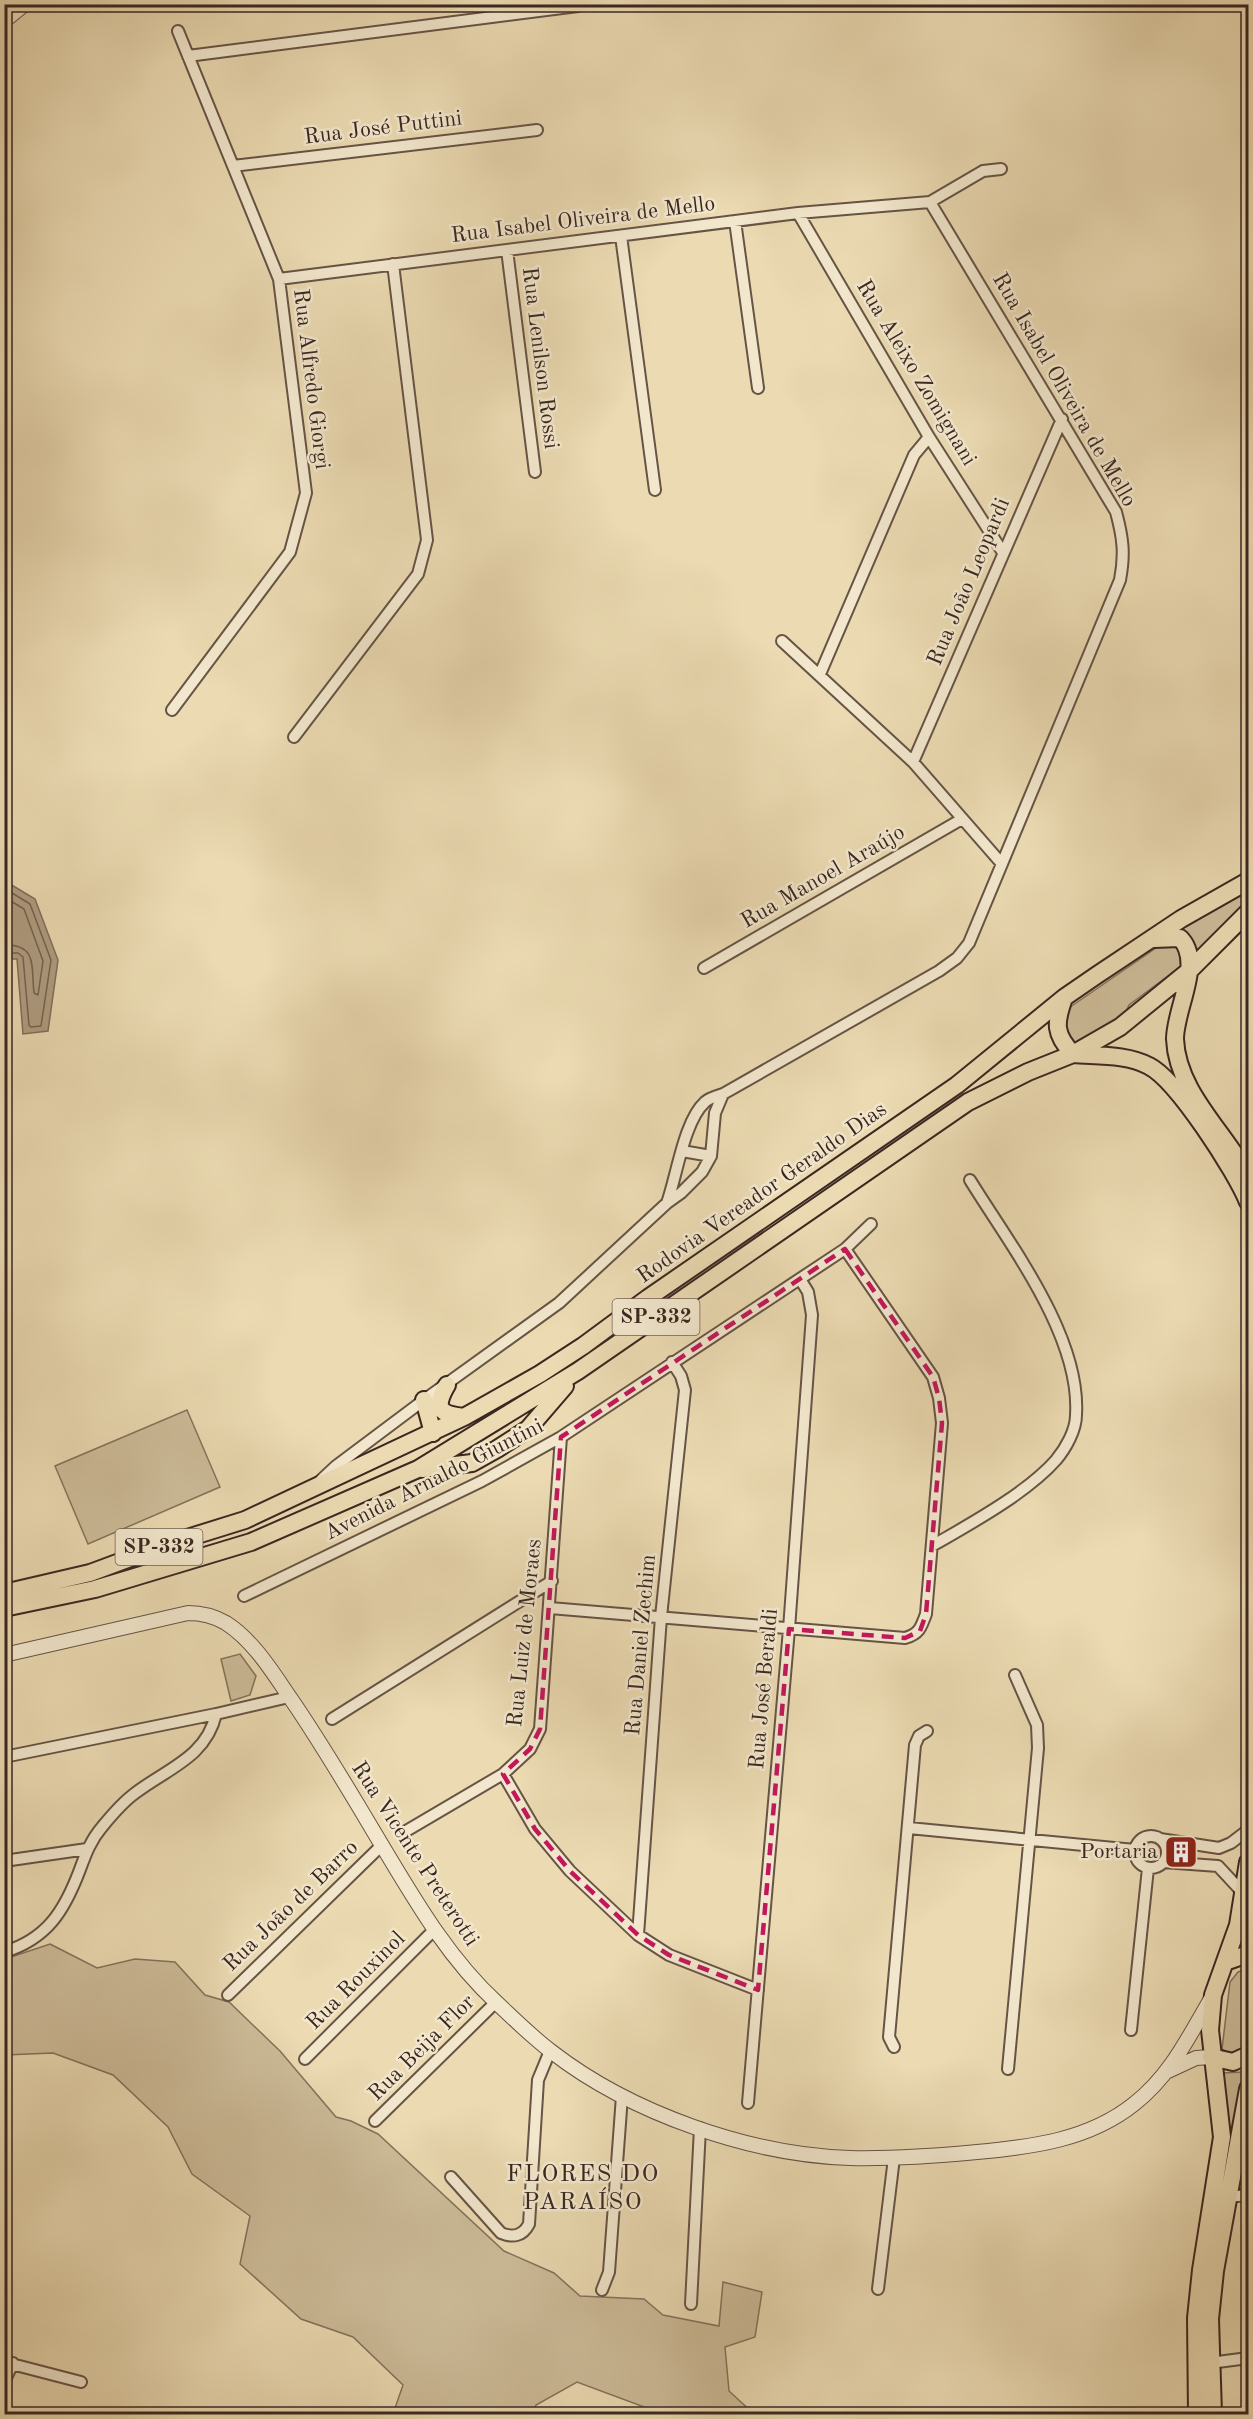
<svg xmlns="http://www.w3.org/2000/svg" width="1253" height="2419" font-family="'Old Standard TT',serif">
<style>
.green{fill:#cdbc99;stroke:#84725d;stroke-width:1.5}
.water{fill:#af9d81;stroke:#806e5b;stroke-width:1.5}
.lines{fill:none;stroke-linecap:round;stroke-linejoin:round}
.shore{stroke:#746251;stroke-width:1.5}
.minor-casing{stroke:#665445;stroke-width:14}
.tertiary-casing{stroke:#665445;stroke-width:16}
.primary-casing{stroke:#3a2721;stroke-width:20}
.minor{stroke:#f2e7cd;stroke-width:10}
.tertiary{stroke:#f2e7cd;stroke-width:14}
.primary{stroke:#ebdab2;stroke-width:16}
.marked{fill:none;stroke:#c2185b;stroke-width:4.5;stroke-dasharray:12 8;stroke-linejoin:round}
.labels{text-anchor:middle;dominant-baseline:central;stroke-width:5;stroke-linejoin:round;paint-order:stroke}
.shield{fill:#f2e7cd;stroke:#716155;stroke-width:1.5}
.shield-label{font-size:21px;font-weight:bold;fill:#3a2721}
.street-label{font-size:22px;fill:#3a2721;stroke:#f2e7cd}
.poi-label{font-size:22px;fill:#3a2721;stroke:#f2e7cd;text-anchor:end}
.neighbourhood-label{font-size:24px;letter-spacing:1.5px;fill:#3a2721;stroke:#f2e7cd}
</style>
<rect width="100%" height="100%" fill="#ebdab2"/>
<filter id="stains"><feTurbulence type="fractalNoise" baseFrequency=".00333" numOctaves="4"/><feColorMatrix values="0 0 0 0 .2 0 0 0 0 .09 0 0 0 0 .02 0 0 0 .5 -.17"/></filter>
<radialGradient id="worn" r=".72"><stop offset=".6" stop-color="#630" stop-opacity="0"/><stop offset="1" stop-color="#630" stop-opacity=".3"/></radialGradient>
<path class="green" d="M 1248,891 L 1248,904 L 1198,956 L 1194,943 L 1178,931 Z
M 1170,943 L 1182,953 L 1183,963 L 1180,967 L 1129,1005 L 1123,1018 L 1076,1044 L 1066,1037 L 1063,1012 L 1159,946 Z
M 187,1410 L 220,1487 L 88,1544 L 55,1466 Z
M 240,1654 L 256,1676 L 250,1695 L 231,1701 L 221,1659 Z
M 50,1944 L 97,1968 L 135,1959 L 175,1962 L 205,1995 L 229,2002 L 280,2051 L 336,2117 L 351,2121 L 378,2134 L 504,2251 L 554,2273 L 580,2296 L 644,2299 L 663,2315 L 719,2326 L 723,2282 L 762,2292 L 755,2337 L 725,2347 L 729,2391 L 754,2414 L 663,2414 L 577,2382 L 536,2405 L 532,2414 L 393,2414 L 403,2385 L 353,2337 L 301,2319 L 240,2264 L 250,2216 L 192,2174 L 168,2127 L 113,2075 L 53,2053 L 5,2055 L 5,1959 Z
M 1248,1969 L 1248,2014 L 1242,2051 L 1230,2054 L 1222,2049 L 1230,1982 L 1238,1972 Z
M 1244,2072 L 1230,2138 L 1222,2073 Z"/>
<path class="water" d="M 5,881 L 35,899 L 58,960 L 48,1031 L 23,1034 L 17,959 L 5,959 Z"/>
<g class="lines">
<path class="shore" d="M 4,888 L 30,904 L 51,960 L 41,1026 L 31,1027 L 29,1025 L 23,957 L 18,953 L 4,953
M 4,897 L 24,909 L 43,961 L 38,995 L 34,993 C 31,967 38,944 4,945"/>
<g class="minor-casing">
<path id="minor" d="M 188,56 L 578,6
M 233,166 L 537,130
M 798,213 L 929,437 L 1002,551
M 735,221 L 758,388
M 621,236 L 655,490
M 507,250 L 535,472
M 279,279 L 798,213 L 930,202 L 983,171 L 1001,169
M 782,641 L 913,762 L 1002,864
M 820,674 L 914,455 L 929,437
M 172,710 L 290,552 L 306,493 L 279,279 L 178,31
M 294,737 L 418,574 L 427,540 L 393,264
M 913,762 L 1062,419
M 704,968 L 962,819
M 682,1151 L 711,1156
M 667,1203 C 677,1175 684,1121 705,1102 C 709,1098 717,1096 723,1094 L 939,971 L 957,958 L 969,943 L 1120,580 C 1125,554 1123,538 1116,512 L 930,202
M 321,1480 L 336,1466 L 424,1400 L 559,1303 L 667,1203 L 681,1193 L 702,1172 L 711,1156 L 715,1113 L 723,1094
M 932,1546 C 970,1524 1027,1493 1056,1460 C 1066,1448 1076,1430 1076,1415 C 1081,1336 1010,1245 970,1180
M 244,1596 L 482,1481 L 561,1437 L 845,1249 L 871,1224
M 550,1608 L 905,1638 C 919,1634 921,1628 926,1614 L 942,1423 L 939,1398 L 933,1377 L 845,1249
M 332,1719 L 552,1581
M 4,1757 L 216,1714 L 289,1697
M 503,1774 L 535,1829 L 570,1871 L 638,1935 L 669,1955 L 758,1990
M 909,1828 L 1135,1850
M 401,1834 L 503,1774 L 530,1749 L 540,1729 L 561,1437
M1135 1852a16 16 0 1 1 32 0a16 16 0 1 1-32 0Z
M 1160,1839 L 1219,1848 L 1231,1843 L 1248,1830
M 4,1861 L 87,1849
M 1163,1862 L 1218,1866 L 1244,1894
M 638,1935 L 661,1617 L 685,1390 L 681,1376 L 672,1362
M 4,1952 C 47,1939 64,1911 79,1872 C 85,1856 90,1841 102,1827 C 111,1816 122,1803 134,1794 C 166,1769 206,1758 216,1714
M 228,1995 L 382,1845
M 1131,2030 L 1148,1868
M 894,2047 L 889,2037 L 915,1745 L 919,1736 L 927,1731
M 305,2059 L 434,1930
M 1008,2069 L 1038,1748 L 1037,1725 L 1015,1675
M 748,2103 L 789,1629 L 812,1315 L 808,1292 L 800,1279
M 375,2121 L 496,2002
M 451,2177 L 501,2233 C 513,2238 523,2236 529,2224 L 538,2080 L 550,2051
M 1227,2197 L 1248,2195
M 878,2289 L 894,2158
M 602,2290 L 609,2272 L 622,2096
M 691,2304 L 700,2128
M 4,2362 L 81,2382
M 1210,2363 L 1248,2358
M 4,2382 L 13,2363"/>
</g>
<g class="tertiary-casing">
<path id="tertiary" d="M 4,21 L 25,4
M 4,1655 L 188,1613 C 202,1613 214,1616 226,1623 C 254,1641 273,1673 291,1699 C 324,1747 353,1797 383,1847 C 416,1902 449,1959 497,2003 C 514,2019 532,2037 552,2052 C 631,2113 750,2155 850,2158 C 893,2159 935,2156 977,2152 C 1032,2147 1089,2140 1134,2104 C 1171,2075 1189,2036 1212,1997
M 1168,2071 L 1196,2058 L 1211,2057"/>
</g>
<g class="primary-casing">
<path id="primary" d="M 1154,939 L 1180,938 C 1204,962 1175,1008 1175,1039 C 1177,1092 1225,1132 1248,1176
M 1064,998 C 1055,1023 1054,1034 1073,1054 C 1097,1056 1127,1054 1149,1066 C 1177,1080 1236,1172 1248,1202
M 447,1385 C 433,1409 440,1414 464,1417
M 424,1400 L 433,1433
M 422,1469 L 472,1463 L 497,1449 L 528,1429 L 565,1386
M 4,1593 L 90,1573 L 168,1544 L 245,1520 L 464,1417 L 540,1374 L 583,1346 L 648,1298 L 957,1085 L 1065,997 L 1097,975 L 1181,919 L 1248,881
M 4,1608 L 95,1589 L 251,1542 L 418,1469 L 578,1371 L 968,1102 L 1028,1072 L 1073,1054 L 1120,1027 L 1190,970 L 1248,912
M 1225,1962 L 1242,1956 L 1248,1958
M 1211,2057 L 1233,2062 L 1248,2055
M 1197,2414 L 1196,2318 L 1201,2270 L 1222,2137 L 1210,2030 L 1213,1995 L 1238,1925 L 1248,1862
M 1213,2414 L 1210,2319 L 1215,2271 L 1248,2089"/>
</g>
<use href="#minor" class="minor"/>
<use href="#tertiary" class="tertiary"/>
<use href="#primary" class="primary"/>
</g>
<path class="marked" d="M 845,1249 L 933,1377 L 939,1398 L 942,1423 L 926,1614 L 920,1631 L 905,1638 L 789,1629 L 758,1990 L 669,1955 L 638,1935 L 570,1871 L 535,1829 L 503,1774 L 530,1749 L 540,1729 L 561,1437 Z"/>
<defs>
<g id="building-square" transform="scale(1.725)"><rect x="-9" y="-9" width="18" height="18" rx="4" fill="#8f2418" stroke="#f2e7cd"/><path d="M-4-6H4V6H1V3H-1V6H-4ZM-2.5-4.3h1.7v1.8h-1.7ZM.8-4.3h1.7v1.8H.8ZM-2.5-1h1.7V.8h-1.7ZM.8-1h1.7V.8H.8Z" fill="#fff"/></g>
</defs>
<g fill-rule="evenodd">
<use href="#building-square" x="1181" y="1852"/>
</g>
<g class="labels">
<g class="shield">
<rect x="612.5" y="1299" width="87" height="36" rx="4.5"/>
<rect x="115.5" y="1529" width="87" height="36" rx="4.5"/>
</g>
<g class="shield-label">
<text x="656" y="1317">SP-332</text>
<text x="159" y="1547">SP-332</text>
</g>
<g class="street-label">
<text transform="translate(383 128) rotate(-7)">Rua José Puttini</text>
<text transform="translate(583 220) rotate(-7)">Rua Isabel Oliveira de Mello</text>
<text transform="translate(540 358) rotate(83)">Rua Lenilson Rossi</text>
<text transform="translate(916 373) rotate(59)">Rua Aleixo Zomignani</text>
<text transform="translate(311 379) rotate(83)">Rua Alfredo Giorgi</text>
<text transform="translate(1064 390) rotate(60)">Rua Isabel Oliveira de Mello</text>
<text transform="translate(969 582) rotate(-67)">Rua João Leopardi</text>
<text transform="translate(823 877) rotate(-30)">Rua Manoel Araújo</text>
<text transform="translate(762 1193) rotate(-35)">Rodovia Vereador Geraldo Dias</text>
<text transform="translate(434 1480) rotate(-27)">Avenida Arnaldo Giuntini</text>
<text transform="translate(525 1633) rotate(-84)">Rua Luiz de Moraes</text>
<text transform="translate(641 1645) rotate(-85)">Rua Daniel Zechim</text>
<text transform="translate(764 1689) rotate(-85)">Rua José Beraldi</text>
<text transform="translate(415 1854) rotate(57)">Rua Vicente Preterotti</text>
<text transform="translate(291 1906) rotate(-44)">Rua João de Barro</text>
<text transform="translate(356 1981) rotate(-45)">Rua Rouxinol</text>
<text transform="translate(422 2048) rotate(-45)">Rua Beija Flor</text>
</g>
<g class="poi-label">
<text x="1158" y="1852">Portaria</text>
</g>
<g class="neighbourhood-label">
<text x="583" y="2175">FLORES DO<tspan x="583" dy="28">PARAÍSO</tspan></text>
</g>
</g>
<rect width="1253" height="2419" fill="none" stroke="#ebdab2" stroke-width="24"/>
<rect x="6" y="6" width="1241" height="2407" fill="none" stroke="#3a2721" stroke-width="3"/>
<rect x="12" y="12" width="1229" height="2395" fill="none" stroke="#3a2721" stroke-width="1.5"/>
<rect width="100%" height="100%" filter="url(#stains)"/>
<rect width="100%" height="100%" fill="url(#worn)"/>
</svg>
